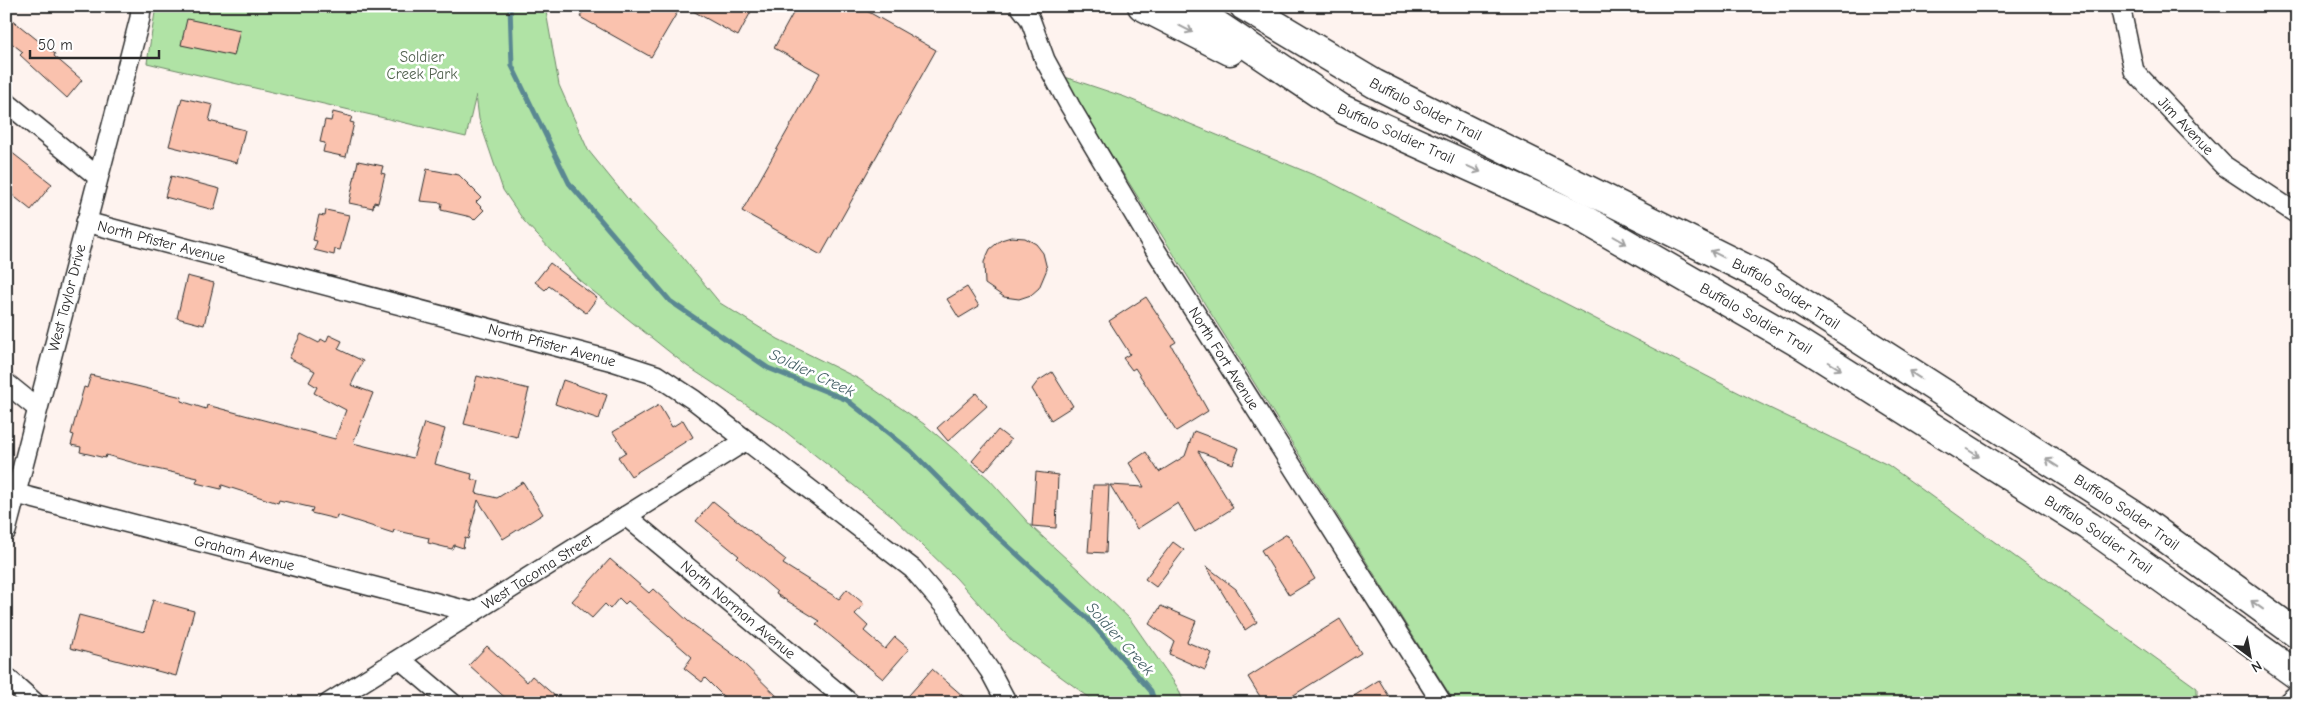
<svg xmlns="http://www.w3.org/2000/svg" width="2303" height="709" font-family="'Comic Neue',sans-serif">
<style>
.green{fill:#b0e3a5;stroke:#6e8768}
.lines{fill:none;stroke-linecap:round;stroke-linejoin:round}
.stream{stroke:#5a8892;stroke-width:5}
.building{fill:#fac2ae;stroke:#2b2b2b}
.minor-casing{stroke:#2b2b2b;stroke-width:22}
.primary-casing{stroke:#2b2b2b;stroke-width:31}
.minor{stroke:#fff;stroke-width:19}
.primary{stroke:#fff;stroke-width:28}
.oneway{stroke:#a0a0a0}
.labels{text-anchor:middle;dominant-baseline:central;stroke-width:5;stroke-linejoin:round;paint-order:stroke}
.park-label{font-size:15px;fill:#536250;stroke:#fff}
.street-label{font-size:15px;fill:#2b2b2b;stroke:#fff}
.water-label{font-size:16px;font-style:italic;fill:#466167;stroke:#fff}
</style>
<rect width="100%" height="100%" fill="#fef3ef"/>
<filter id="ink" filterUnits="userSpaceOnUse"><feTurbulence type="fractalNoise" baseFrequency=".02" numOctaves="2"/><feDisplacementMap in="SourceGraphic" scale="10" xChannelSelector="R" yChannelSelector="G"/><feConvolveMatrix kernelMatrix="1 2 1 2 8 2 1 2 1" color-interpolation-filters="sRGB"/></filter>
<g filter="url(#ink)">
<path class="green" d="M 156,6 L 545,6 L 559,85 L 588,150 L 627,198 L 679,253 L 720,303 L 778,339 L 859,379 L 924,424 L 989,479 L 1033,528 L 1080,571 L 1130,619 L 1178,688 L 1184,703 L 1097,703 L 1013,642 L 956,578 L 891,515 L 777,425 L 687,366 L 579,280 L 524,221 L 503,190 L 479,119 L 476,95 L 466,137 L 147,63 Z
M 1062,76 L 1125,97 L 1326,180 L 1757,402 L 1888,465 L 2197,688 L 2197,703 L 1455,703 Z"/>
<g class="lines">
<path class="stream" d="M 510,6 L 512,66 L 569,183 L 670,301 L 768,368 L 847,400 L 911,451 L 986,526 L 1089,620 L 1151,691 L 1155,703"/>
</g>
<path class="building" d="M 586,6 L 681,6 L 651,57 L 580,17 Z
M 684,6 L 754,6 L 738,36 Z
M 797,6 L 858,6 L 936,50 L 821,255 L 742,211 L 820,73 L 774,48 Z
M 6,15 L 55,54 L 54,56 L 82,80 L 67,98 L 20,55 L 23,52 L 6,39 Z
M 187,19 L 240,30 L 234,56 L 181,45 Z
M 182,98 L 213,105 L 209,121 L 245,130 L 237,163 L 169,146 Z
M 333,112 L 352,117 L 350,122 L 354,123 L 346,157 L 323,152 L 325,143 L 320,142 L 325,120 L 331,121 Z
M 6,148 L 52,184 L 31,210 L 6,190 Z
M 358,161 L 383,166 L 381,173 L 385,174 L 378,203 L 374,202 L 373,208 L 349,203 Z
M 427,169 L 459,175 L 481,197 L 476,202 L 484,210 L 474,220 L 471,217 L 441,210 L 442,203 L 420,201 Z
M 171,176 L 220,189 L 214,210 L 165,197 Z
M 326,210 L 349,215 L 340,250 L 335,249 L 334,255 L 314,250 L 317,241 L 313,240 L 319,215 L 325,216 Z
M 1011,237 L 1025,238 L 1036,244 L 1043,253 L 1047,269 L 1039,288 L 1031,295 L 1019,299 L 1004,297 L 985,284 L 984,262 L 990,249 L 1001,240 Z
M 550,263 L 597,298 L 586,313 L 549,286 L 545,290 L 535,282 Z
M 187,276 L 214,283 L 204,325 L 177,318 Z
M 967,287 L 979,306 L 959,318 L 947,299 Z
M 1146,297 L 1176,342 L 1171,345 L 1208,411 L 1176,431 L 1135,368 L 1132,370 L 1123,358 L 1130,354 L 1109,321 Z
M 301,334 L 319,343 L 321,339 L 326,342 L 329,335 L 342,341 L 338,349 L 363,361 L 351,385 L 373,393 L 353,443 L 413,458 L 424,423 L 445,429 L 435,464 L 472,474 L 471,479 L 479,481 L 476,493 L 497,498 L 523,482 L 543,514 L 503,539 L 478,500 L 468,539 L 465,538 L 463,548 L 454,545 L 452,549 L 428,543 L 429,538 L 394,530 L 393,533 L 337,515 L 336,519 L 311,513 L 313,508 L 279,500 L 278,503 L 222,485 L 221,489 L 196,483 L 198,478 L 138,465 L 138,464 L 106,455 L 105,458 L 80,452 L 81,447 L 71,445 L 74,435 L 71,434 L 84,387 L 87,388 L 91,375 L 182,397 L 181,401 L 206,409 L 207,405 L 335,439 L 346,410 L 314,393 L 317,387 L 309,382 L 315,371 L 289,358 Z
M 1052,372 L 1073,406 L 1051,420 L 1032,389 L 1038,381 Z
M 477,376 L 529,389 L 517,437 L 464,424 Z
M 563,380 L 607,395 L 599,419 L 555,404 Z
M 976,393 L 987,406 L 948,441 L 937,428 Z
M 659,405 L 672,427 L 683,420 L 693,437 L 631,476 L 618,457 L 626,452 L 613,432 Z
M 998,430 L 1011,440 L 985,471 L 972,461 Z
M 1194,431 L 1239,448 L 1233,464 L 1198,451 L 1233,508 L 1195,532 L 1178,503 L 1137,529 L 1110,485 L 1144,487 L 1129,463 L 1146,452 L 1159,472 L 1185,456 Z
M 1036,472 L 1058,475 L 1056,528 L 1032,526 Z
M 1093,485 L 1109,485 L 1106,553 L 1088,552 Z
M 713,501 L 786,560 L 783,564 L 839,599 L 847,589 L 864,604 L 855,614 L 868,626 L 864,631 L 885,649 L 895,637 L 909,649 L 883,679 L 816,624 L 820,621 L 776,594 L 777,592 L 737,558 L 739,556 L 696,521 Z
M 1287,534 L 1315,579 L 1289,595 L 1261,550 Z
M 1173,542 L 1184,550 L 1156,587 L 1145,579 Z
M 610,559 L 649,593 L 653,589 L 688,621 L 738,658 L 784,703 L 730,703 L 705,678 L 702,682 L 684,668 L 692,657 L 628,601 L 625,604 L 619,598 L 610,609 L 605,604 L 592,618 L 572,601 Z
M 1206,566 L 1236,589 L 1257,622 L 1245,630 Z
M 153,600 L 194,611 L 176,676 L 70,648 L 79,615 L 144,632 Z
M 1161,606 L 1196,621 L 1187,642 L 1212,653 L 1205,670 L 1169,654 L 1174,641 L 1149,624 Z
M 1340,619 L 1361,653 L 1281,703 L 1264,703 L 1248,677 Z
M 487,646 L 527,682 L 532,676 L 563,703 L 511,703 L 469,665 Z
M 932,669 L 971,703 L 902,703 Z
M 1379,680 L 1393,703 L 1343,703 Z"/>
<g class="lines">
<g class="minor-casing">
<g id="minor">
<path id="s1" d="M 1020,6 L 1030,19 L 1045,60 L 1070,106 L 1153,246 L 1442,703"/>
<path id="s2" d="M 2120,6 L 2134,71 L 2223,165 L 2297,214"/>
<path d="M 6,102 L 98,177"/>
<path id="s3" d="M 86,222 L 609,360 L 656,375 L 694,400 L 913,569 L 947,609 L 990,671 L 1007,703"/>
<path d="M 6,383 L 37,408"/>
<path id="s4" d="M 17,494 L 471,612"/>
<path id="s5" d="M 626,516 L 850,703"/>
<path id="s6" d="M 6,531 L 140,18 L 141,6"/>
<path d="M 400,659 L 452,703"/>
<path d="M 6,677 L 35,703"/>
<path id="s7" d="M 329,703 L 745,441"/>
<path d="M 2287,703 L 2297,694"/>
</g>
</g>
<g class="primary-casing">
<g id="primary">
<path d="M 1142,6 L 1230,51"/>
<path id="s8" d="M 1189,6 L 1342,109 L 1577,215 L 1799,343 L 2089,526 L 2297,675"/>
<path id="s9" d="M 1244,6 L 1375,84 L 1761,276 L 2137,517 L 2297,634"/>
</g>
</g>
<use href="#minor" class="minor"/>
<use href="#primary" class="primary"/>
</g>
<defs><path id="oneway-shaft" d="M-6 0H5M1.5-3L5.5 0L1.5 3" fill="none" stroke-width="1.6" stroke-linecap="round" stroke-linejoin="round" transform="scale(1.25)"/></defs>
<g class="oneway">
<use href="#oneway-shaft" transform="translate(1186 29) rotate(27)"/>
<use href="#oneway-shaft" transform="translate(1474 169) rotate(24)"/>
<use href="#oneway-shaft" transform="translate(1620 240) rotate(30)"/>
<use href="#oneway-shaft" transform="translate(1717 254) rotate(-153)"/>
<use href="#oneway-shaft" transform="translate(1835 366) rotate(32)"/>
<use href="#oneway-shaft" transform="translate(1915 375) rotate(-147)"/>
<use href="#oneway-shaft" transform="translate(1973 453) rotate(32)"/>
<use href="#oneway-shaft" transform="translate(2052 463) rotate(-147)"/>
<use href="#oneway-shaft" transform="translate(2257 605) rotate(-144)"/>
</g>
</g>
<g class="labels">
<g class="park-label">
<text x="422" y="57">Soldier<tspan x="422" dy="17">Creek Park</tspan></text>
</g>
<g class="street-label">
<text stroke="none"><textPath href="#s9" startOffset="209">Buffalo Solder Trail</textPath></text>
<text stroke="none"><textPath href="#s2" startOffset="142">Jim Avenue</textPath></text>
<text stroke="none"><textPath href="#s8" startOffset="244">Buffalo Soldier Trail</textPath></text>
<text stroke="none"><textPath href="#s3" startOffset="78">North Pfister Avenue</textPath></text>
<text stroke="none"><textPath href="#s9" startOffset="614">Buffalo Solder Trail</textPath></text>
<text stroke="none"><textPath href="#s6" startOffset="241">West Taylor Drive</textPath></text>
<text stroke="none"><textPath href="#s8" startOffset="649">Buffalo Soldier Trail</textPath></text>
<text stroke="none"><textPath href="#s3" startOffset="482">North Pfister Avenue</textPath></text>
<text stroke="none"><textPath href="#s1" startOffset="408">North Fort Avenue</textPath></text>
<text stroke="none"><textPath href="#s9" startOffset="1019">Buffalo Solder Trail</textPath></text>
<text stroke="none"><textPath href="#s8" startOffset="1054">Buffalo Soldier Trail</textPath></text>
<text stroke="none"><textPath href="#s4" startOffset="235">Graham Avenue</textPath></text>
<text stroke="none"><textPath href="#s7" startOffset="246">West Tacoma Street</textPath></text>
<text stroke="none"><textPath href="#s5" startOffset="146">North Norman Avenue</textPath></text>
</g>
<g class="water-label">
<text transform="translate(812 373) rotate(25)">Soldier Creek</text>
<text transform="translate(1120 639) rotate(48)">Soldier Creek</text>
</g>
</g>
<rect width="2303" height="709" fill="none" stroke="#fff" stroke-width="25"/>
<rect x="12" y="12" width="2278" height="684" fill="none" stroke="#2b2b2b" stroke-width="2" filter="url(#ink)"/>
<g transform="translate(2250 656) rotate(148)" stroke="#ffffff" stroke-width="4" paint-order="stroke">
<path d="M0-4L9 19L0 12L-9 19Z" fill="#2b2b2b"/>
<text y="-8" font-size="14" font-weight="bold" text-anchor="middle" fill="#2b2b2b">N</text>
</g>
<path d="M30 50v8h129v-8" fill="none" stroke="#2b2b2b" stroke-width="2.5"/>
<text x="38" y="50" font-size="15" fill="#2b2b2b" stroke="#ffffff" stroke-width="4" paint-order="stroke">50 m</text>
</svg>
